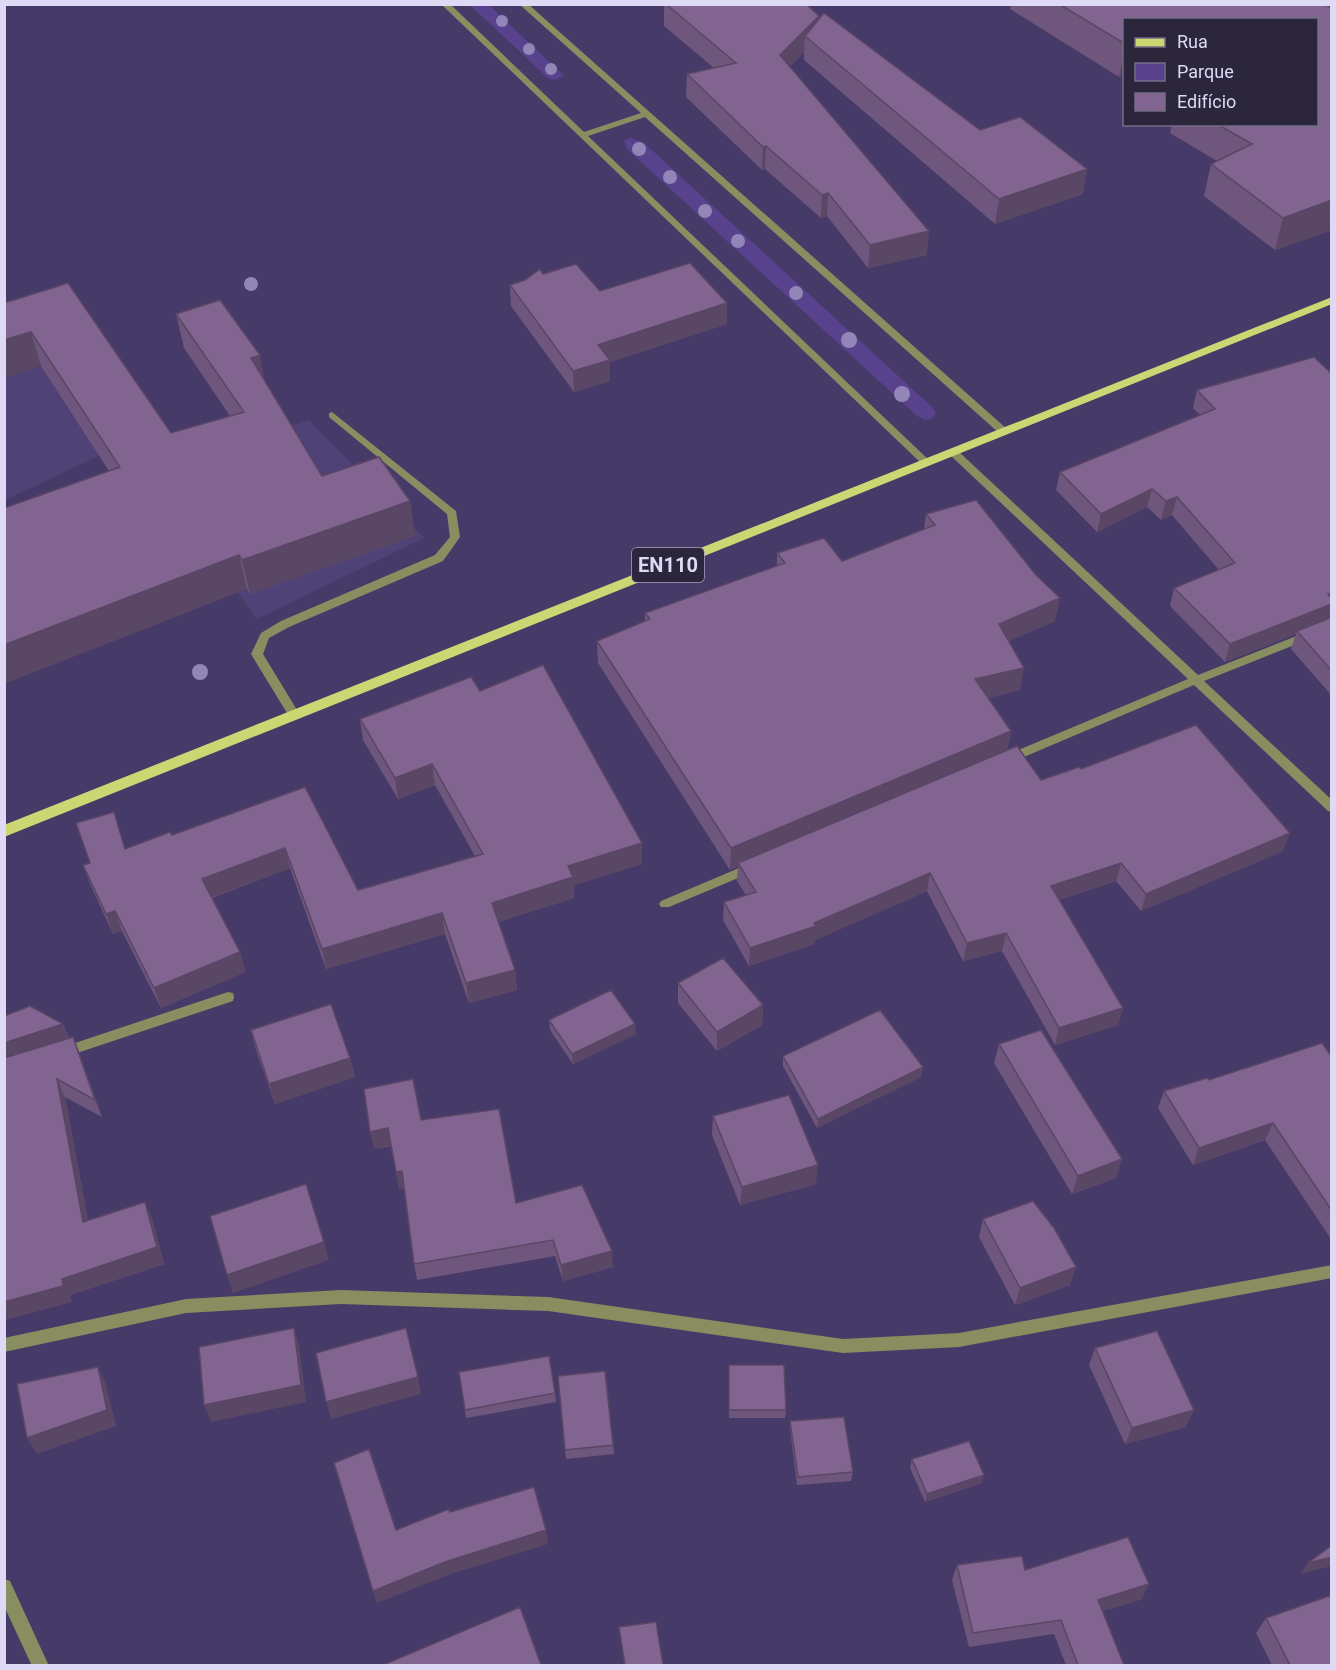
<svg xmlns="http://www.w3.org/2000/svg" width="1336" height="1670" font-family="Roboto,sans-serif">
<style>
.built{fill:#4f4276}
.green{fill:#58428e}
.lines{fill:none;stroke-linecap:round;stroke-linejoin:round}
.lane{fill:#888e5f;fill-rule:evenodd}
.street{fill:#888e5f;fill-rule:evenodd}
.primary{fill:#ccd774;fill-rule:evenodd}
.tree{fill:#9186b7}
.wall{fill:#6f567c}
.shaded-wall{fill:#5a4665}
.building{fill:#816490;stroke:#5a4665;stroke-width:1.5}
.labels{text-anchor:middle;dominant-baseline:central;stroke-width:4.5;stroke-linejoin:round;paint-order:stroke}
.shield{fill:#2b263b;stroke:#a8a3bd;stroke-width:1.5}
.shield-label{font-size:20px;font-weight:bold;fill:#ded9f5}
</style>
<rect width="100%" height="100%" fill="#463b68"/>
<path class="built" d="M 5,339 L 156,429 L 5,500 Z
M 309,420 L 424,538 L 257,619 L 150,473 Z"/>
<path class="green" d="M 470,5 L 489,5 L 564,76 L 554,80 L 548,78 Z
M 631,138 L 644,143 L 932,407 L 936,413 L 933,418 L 925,420 L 917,416 L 627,149 L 624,140 Z"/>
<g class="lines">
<path class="lane" d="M 332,412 L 456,511 L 460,537 L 443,561 L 289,627 L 269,638 L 263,654 L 300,715 L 294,719 L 290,718 L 251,654 L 261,633 L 281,621 L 435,555 L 450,537 L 447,514 L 329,417 L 329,413 Z"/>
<path class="street" d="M 441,4 L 450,4 L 584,132 L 641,113 L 519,4 L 528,4 L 1007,429 L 1007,433 L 999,433 L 645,117 L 588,136 L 931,462 L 930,464 L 922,464 Z
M 953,449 L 957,450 L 1198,675 L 1332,622 L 1332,630 L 1204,681 L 1332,800 L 1332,812 L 1328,811 L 1194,685 L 1012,762 L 1004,762 L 1002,759 L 1004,756 L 1188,679 L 949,454 L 949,450 Z
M 751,863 L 755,865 L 757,868 L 755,871 L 669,907 L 661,907 L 659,904 L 661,901 Z
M 228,992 L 233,993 L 234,997 L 233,1001 L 62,1058 L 57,1057 L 55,1053 L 57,1049 Z
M 1332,1265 L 1332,1278 L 959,1347 L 843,1353 L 548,1311 L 341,1304 L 186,1313 L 4,1352 L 4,1338 L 186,1299 L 341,1290 L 548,1297 L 843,1339 L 959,1333 Z
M 4,1579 L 10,1581 L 49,1666 L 32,1666 L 4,1606 Z"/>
<path class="primary" d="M 1332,297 L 1332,304 L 4,837 L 4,825 Z"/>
</g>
<g class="tree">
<circle cx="502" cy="21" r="6"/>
<circle cx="529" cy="49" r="6"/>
<circle cx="551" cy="69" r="6"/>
<circle cx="639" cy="149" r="7"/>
<circle cx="670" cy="177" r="7"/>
<circle cx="705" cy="211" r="7"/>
<circle cx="738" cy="241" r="7"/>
<circle cx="251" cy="284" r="7"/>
<circle cx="796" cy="293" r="7"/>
<circle cx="849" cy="340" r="8"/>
<circle cx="902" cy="394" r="8"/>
<circle cx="200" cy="672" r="8"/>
</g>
<path class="wall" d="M 663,4 L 807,4 L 819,19 L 980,130 L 1083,194 L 995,224 L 804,60 L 804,52 L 790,66 L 927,255 L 868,268 L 827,216 L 821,218 L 765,169 L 762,170 L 686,97 L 687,74 L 714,68 L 664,26 L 664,5 Z
M 1011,4 L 1324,4 L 1332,230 L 1275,250 L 1204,196 L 1211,164 L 1217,161 L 1170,133 L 1172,124 L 1317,124 L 1125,20 L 1125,74 L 1119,77 L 1010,9 Z
M 543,274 L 600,291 L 727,303 L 727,324 L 610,362 L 610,381 L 574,392 L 511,306 L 510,285 Z
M 4,303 L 171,433 L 230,416 L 184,348 L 176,314 L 264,380 L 322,476 L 410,501 L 415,536 L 250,594 L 247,589 L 109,471 L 41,366 Z
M 1332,371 L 1332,613 L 1330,618 L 1332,617 L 1332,696 L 1291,649 L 1296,634 L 1225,662 L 1170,606 L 1174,588 L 1219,570 L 1172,515 L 1161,520 L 1147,507 L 1097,532 L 1056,490 L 1060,472 L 1200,415 L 1193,408 L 1197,390 Z
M 926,514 L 1055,621 L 1009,641 L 1020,690 L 988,698 L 1011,731 L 1007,750 L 1041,780 L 1081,769 L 1283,851 L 1141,911 L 1116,881 L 1059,900 L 1123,1008 L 1118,1025 L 1055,1045 L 1002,951 L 963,961 L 927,891 L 815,940 L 814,944 L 749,966 L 723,920 L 724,902 L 746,895 L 737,881 L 738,866 L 730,870 L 598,663 L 597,641 L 645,621 L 645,613 L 777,566 L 777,553 L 842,561 L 924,529 Z
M 480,691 L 642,843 L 642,864 L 574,885 L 574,898 L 498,922 L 515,970 L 517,990 L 469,1003 L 445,934 L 326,969 L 290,868 L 212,898 L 240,952 L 245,972 L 161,1008 L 122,931 L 113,934 L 91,886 L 83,865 L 125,849 L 172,835 L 305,787 L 358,890 L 475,856 L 435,785 L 398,799 L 363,740 L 360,719 Z
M 678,983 L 763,1005 L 762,1025 L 717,1051 L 678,1003 Z
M 549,1020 L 636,1034 L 573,1064 L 550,1030 Z
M 63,1024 L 69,1038 L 73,1037 L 102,1117 L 65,1097 L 88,1221 L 152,1218 L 164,1264 L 70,1295 L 71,1302 L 4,1320 Z
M 251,1030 L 350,1058 L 355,1077 L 275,1104 L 256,1050 Z
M 999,1044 L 1116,1178 L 1072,1194 L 994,1063 Z
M 783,1056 L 921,1077 L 817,1128 L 783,1066 Z
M 1332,1057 L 1332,1239 L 1331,1239 L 1265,1140 L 1193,1165 L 1158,1108 L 1164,1091 L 1209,1080 Z
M 713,1116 L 816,1184 L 740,1205 L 712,1135 Z
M 421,1120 L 516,1203 L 613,1267 L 563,1281 L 555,1256 L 417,1280 L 414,1264 L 404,1188 L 399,1189 L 391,1146 L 374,1149 Z
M 983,1219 L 1070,1285 L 1015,1305 L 979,1237 Z
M 1095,1348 L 1186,1427 L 1125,1444 L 1089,1365 Z
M 729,1365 L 786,1410 L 785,1418 L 729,1418 Z
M 459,1372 L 555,1393 L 556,1402 L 466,1418 Z
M 558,1376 L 613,1445 L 614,1454 L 566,1459 Z
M 790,1421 L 853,1472 L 851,1481 L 797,1485 L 790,1429 Z
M 912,1459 L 982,1483 L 925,1502 L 910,1468 Z
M 957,1565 L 1025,1570 L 1142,1599 L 1103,1611 L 1124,1665 L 1066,1665 L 1054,1634 L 969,1647 L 952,1580 Z
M 1266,1618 L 1332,1665 L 1272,1665 L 1256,1633 Z"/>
<path class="shaded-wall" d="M 819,16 L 818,38 L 805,36 L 804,52 L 779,77 L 780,55 Z
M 1125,49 L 1125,74 L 1119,77 Z
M 766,146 L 765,169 L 762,170 L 763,147 Z
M 1087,169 L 1083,194 L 995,224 L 999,199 Z
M 828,193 L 827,216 L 821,218 L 822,195 Z
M 1332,200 L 1332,230 L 1275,250 L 1283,218 Z
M 929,231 L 927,255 L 868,268 L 870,245 Z
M 727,303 L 727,324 L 610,362 L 610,381 L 574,392 L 573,371 L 598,345 Z
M 31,332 L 41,366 L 4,378 L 4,340 Z
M 260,355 L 266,389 L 251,358 Z
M 1152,489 L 1147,507 L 1097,532 L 1101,514 Z
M 1177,497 L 1172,515 L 1161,520 L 1166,501 Z
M 410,501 L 415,536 L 250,594 L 242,560 Z
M 239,555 L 247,589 L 4,684 L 4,645 Z
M 1332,593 L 1332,613 L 1329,621 L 1297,631 L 1296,634 L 1225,662 L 1230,644 Z
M 1060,598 L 1055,621 L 995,647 L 999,624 Z
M 1024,668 L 1020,690 L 972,702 L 975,679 Z
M 1011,731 L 1006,753 L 738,863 L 738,866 L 730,870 L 731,848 Z
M 432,764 L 435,785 L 398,799 L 395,778 Z
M 1290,833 L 1283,851 L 1141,911 L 1146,894 Z
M 642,843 L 642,864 L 574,885 L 574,898 L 494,923 L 492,903 L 568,866 Z
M 285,848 L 290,868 L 207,899 L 202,879 Z
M 1121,863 L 1116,881 L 1047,904 L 1051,886 Z
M 930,873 L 927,891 L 815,940 L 814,944 L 749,966 L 750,948 L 814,923 Z
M 115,911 L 122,931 L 113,934 L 106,914 Z
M 442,913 L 445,934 L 326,969 L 322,949 Z
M 1006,933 L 1002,951 L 963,961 L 967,943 Z
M 240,952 L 245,972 L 161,1008 L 154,988 Z
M 515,970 L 517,990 L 469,1003 L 466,983 Z
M 763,1005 L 762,1025 L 717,1051 L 717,1032 Z
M 1123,1008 L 1118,1025 L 1055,1045 L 1059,1028 Z
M 63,1024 L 70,1042 L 4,1063 L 4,1043 Z
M 635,1024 L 636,1034 L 573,1064 L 572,1054 Z
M 73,1037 L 80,1054 L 102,1117 L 95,1100 Z
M 350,1058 L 355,1077 L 275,1104 L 269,1084 Z
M 923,1067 L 921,1077 L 817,1128 L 818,1119 Z
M 57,1079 L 65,1097 L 91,1238 L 83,1222 Z
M 1273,1123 L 1265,1140 L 1193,1165 L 1199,1148 Z
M 388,1128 L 391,1145 L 374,1149 L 370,1132 Z
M 1122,1159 L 1116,1178 L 1072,1194 L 1078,1176 Z
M 818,1165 L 816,1184 L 740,1205 L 742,1187 Z
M 402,1171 L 405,1188 L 399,1189 L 396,1172 Z
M 145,1202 L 152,1218 L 164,1264 L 70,1295 L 71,1302 L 4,1320 L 4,1302 L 62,1279 Z
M 324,1242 L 329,1260 L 233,1293 L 227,1275 Z
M 612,1251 L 613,1267 L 563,1281 L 561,1265 Z
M 1076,1267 L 1070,1285 L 1015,1305 L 1020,1288 Z
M 294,1328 L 299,1345 L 306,1402 L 211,1422 L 204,1405 Z
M 98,1367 L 106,1384 L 116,1426 L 37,1454 L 27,1438 Z
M 418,1377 L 421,1394 L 331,1419 L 326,1402 Z
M 1194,1410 L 1186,1427 L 1125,1444 L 1132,1428 Z
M 984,1475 L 982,1483 L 925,1502 L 927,1494 Z
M 546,1530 L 548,1544 L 448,1575 L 377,1603 L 373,1591 L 445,1562 Z
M 1332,1557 L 1332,1566 L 1300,1574 L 1308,1563 Z
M 1149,1584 L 1142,1599 L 1091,1615 L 1098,1600 Z"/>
<path class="building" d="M 666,4 L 806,4 L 819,16 L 780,55 L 929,231 L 870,245 L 828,193 L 822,195 L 766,146 L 763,147 L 687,74 L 736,63 Z
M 1059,4 L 1324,4 L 1332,8 L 1332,200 L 1283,218 L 1211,164 L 1252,144 L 1217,124 L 1317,124 L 1317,20 L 1125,20 L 1125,44 Z
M 824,13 L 980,130 L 1020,117 L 1087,169 L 999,199 L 805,36 Z
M 690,263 L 727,303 L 598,345 L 610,360 L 573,371 L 510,285 L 525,280 L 540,269 L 543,274 L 576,264 L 600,291 Z
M 68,283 L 171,433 L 244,412 L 176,314 L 220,300 L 260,355 L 251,358 L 322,476 L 379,457 L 410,501 L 242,560 L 239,555 L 4,645 L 4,508 L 120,467 L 31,332 L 4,340 L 4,303 Z
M 1314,357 L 1330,372 L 1332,371 L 1332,593 L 1328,594 L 1332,599 L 1332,604 L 1230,644 L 1174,588 L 1235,563 L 1177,497 L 1166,501 L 1152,489 L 1101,514 L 1060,472 L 1215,409 L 1197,390 Z
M 976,500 L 1036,575 L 1060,598 L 999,624 L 1024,668 L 975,679 L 1011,731 L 731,848 L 597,641 L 650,619 L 645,613 L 785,563 L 777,553 L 824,538 L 842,561 L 935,525 L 926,514 Z
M 1332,617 L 1332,671 L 1297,631 Z
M 543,665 L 642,843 L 568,866 L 573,877 L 492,903 L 515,970 L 466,983 L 442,913 L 322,949 L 285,848 L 202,879 L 240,952 L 154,988 L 115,911 L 106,914 L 83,865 L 90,863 L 76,823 L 114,812 L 125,849 L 170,832 L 172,835 L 305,787 L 358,890 L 483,854 L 432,764 L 395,778 L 360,719 L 471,677 L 480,691 Z
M 1196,725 L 1290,833 L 1146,894 L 1121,863 L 1051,886 L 1123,1008 L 1059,1028 L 1006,933 L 967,943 L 930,873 L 814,923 L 816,926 L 750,948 L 724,902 L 756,892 L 738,863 L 1017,746 L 1041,780 L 1079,767 L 1081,769 Z
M 723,958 L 763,1005 L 717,1032 L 678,983 Z
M 611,990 L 635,1024 L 572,1054 L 549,1020 Z
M 331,1004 L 350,1058 L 269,1084 L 251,1030 Z
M 30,1006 L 63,1024 L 4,1043 L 4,1016 Z
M 880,1010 L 923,1067 L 818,1119 L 783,1056 Z
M 1041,1030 L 1122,1159 L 1078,1176 L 999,1044 Z
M 73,1037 L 95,1100 L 57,1079 L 83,1222 L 145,1202 L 157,1247 L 62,1279 L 63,1286 L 4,1302 L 4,1058 Z
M 1322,1043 L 1332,1057 L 1332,1211 L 1273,1123 L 1199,1148 L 1164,1091 L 1207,1078 L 1209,1080 Z
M 413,1079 L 421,1120 L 499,1109 L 516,1203 L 582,1185 L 612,1251 L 561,1265 L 553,1240 L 414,1264 L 402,1171 L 396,1172 L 388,1128 L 370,1132 L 364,1089 Z
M 789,1095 L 818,1165 L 742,1187 L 713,1116 Z
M 306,1184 L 324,1242 L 227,1275 L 210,1216 Z
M 1033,1201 L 1054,1228 L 1076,1267 L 1020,1288 L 983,1219 Z
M 294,1328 L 301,1385 L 204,1405 L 199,1347 Z
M 406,1328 L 418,1377 L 326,1402 L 316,1353 Z
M 1157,1331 L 1194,1410 L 1132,1428 L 1095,1348 Z
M 549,1356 L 555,1393 L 465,1410 L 459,1372 Z
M 729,1365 L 784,1365 L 786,1410 L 729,1410 Z
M 98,1367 L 107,1410 L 27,1438 L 17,1384 Z
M 605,1371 L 613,1445 L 565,1450 L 558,1376 Z
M 844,1417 L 853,1472 L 798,1477 L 790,1421 Z
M 969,1441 L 984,1475 L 927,1494 L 912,1459 Z
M 369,1449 L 396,1530 L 449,1509 L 450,1512 L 534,1487 L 546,1530 L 445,1562 L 373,1591 L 334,1463 Z
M 1128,1537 L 1149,1584 L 1098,1600 L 1124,1665 L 1078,1665 L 1061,1620 L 973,1633 L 957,1565 L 1022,1556 L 1025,1570 Z
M 1332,1545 L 1332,1557 L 1308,1563 Z
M 1329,1596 L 1332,1601 L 1332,1665 L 1290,1665 L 1266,1618 Z
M 520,1607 L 541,1665 L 383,1665 Z
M 656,1622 L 663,1665 L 625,1665 L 619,1627 Z"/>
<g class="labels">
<rect class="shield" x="632" y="548" width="72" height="34" rx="4.5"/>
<g class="shield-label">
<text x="668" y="565">EN110</text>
</g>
</g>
<rect width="1336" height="1670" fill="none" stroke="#ded9f5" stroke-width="12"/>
<rect x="1123" y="18" width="195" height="108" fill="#2b263b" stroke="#736e85" stroke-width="1.5"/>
<rect x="1135" y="38" width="30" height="9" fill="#ccd774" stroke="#736e85" stroke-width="1.5"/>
<text x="1177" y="48" font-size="18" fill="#ded9f5">Rua</text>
<rect x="1135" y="63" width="30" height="18" fill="#58428e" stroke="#736e85" stroke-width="1.5"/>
<text x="1177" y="78" font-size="18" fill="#ded9f5">Parque</text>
<rect x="1135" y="93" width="30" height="18" fill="#816490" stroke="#736e85" stroke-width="1.5"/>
<text x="1177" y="108" font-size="18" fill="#ded9f5">Edifício</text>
</svg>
